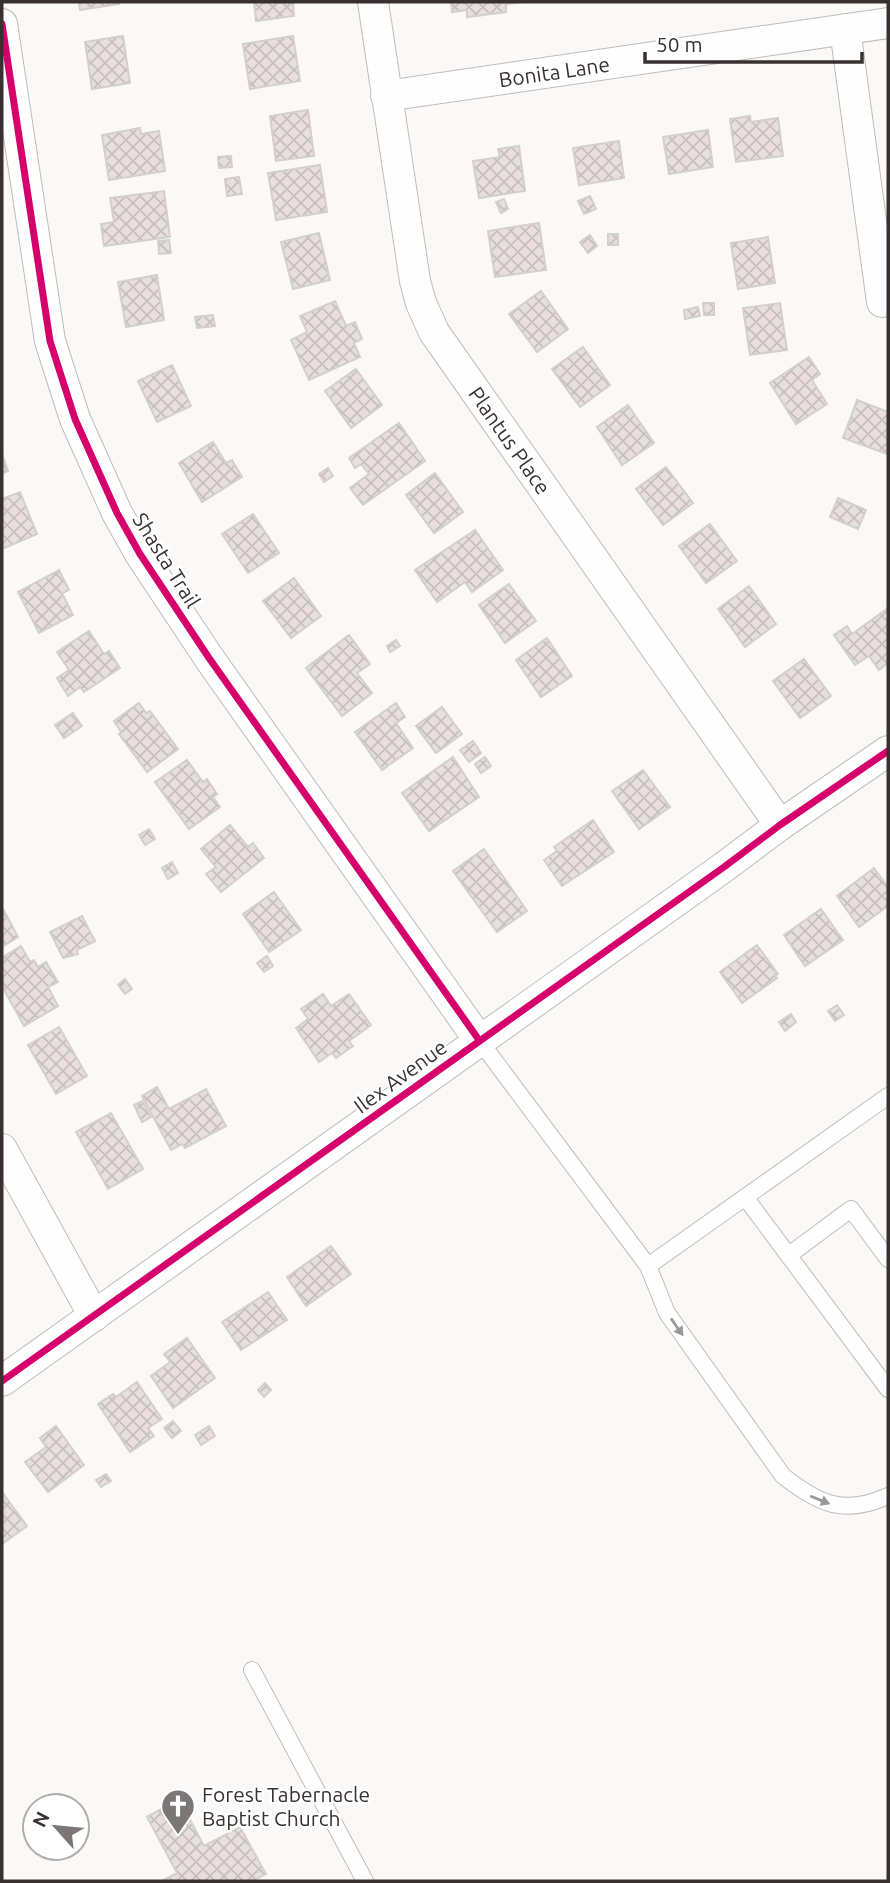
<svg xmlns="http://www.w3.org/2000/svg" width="890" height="1883" font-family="Ubuntu,sans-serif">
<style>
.building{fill:url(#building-cross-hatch);stroke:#d3cfce;stroke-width:2}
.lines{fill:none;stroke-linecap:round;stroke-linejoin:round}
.lane-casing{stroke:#c0bcbb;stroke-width:18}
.street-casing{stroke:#c0bcbb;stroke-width:32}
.lane{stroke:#fefefe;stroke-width:16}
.street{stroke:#fefefe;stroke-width:30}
.cycleway-casing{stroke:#fff;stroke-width:11}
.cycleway{stroke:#d6006c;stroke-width:7}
.oneway{fill:#9b9897}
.labels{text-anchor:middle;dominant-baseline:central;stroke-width:5;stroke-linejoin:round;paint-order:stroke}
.street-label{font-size:21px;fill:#383130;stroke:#fff}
.poi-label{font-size:21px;fill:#383130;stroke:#fff;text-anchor:start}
</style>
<defs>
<pattern id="building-cross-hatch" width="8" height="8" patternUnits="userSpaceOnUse" patternTransform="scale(1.75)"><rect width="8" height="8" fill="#e7dedd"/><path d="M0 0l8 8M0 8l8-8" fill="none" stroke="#c7bfbe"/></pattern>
</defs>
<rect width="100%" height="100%" fill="#fbf9f8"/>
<path class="building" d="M 79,2 L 119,2 L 119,4 L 80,10 Z
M 254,2 L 293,2 L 294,16 L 256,21 Z
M 451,2 L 522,2 L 506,4 L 506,12 L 467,17 L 467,10 L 452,12 Z
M 123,36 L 130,83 L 92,89 L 85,42 Z
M 293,36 L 300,81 L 250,89 L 243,44 Z
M 308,110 L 314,156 L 276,161 L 270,116 Z
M 750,116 L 751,122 L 778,118 L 783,156 L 736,162 L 730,119 Z
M 140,128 L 141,134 L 159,131 L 165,171 L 109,180 L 102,135 Z
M 708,130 L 713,167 L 669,174 L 663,137 Z
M 619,141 L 624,178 L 579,185 L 573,148 Z
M 519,146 L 525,191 L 479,198 L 473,161 L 500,157 L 498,149 Z
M 231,156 L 232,167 L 219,168 L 218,157 Z
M 320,165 L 327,212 L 276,220 L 268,173 Z
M 239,177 L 242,194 L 227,196 L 225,179 Z
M 164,191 L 170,237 L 104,246 L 101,224 L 114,222 L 110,198 Z
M 590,196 L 596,209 L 584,214 L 578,201 Z
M 504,199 L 508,209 L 501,213 L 496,202 Z
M 539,223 L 546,270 L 495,277 L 488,231 Z
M 319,233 L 330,280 L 293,289 L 281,242 Z
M 608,234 L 618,234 L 618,245 L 608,245 Z
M 590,235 L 597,246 L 588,253 L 580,242 Z
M 768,237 L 775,283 L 738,289 L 731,243 Z
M 169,240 L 171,253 L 159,254 L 158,241 Z
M 157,275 L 164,320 L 126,327 L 118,282 Z
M 541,291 L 568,329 L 537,352 L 509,314 Z
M 335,301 L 346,326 L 355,322 L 362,339 L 354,343 L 360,357 L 309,380 L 291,340 L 307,332 L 300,316 Z
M 703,303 L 714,303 L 714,315 L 704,315 Z
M 780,303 L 787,350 L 750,355 L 743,308 Z
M 698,307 L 700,316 L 685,319 L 684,310 Z
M 213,315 L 215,326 L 197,328 L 195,317 Z
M 583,347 L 610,385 L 580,407 L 552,369 Z
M 809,357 L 820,374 L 812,380 L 827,404 L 796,424 L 770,383 Z
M 172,365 L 191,406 L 157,422 L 138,381 Z
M 356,369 L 382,405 L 351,428 L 325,391 Z
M 857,400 L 888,412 L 887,454 L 843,438 Z
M 628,405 L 654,443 L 622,465 L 597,427 Z
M 399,423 L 425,461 L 363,505 L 350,488 L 369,474 L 361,464 L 355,468 L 349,458 Z
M 213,442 L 226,463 L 232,460 L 242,477 L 202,502 L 179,463 Z
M 2,454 L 8,471 L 2,474 Z
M 666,467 L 693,503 L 663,525 L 636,489 Z
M 328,468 L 333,476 L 324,482 L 319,474 Z
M 435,473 L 463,512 L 434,533 L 406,495 Z
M 20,492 L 37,534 L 2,549 L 2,499 Z
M 838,498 L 866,510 L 858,529 L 830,517 Z
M 253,514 L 279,553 L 248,573 L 222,534 Z
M 710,524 L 737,561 L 706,583 L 679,546 Z
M 475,530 L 503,570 L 472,592 L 465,582 L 437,602 L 415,570 Z
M 59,570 L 69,590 L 62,593 L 73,615 L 39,633 L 18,592 Z
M 294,578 L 321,616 L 291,638 L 263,601 Z
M 509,584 L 536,621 L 505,643 L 479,605 Z
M 749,586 L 776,624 L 745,647 L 718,609 Z
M 888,608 L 888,663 L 879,670 L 869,656 L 855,665 L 834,635 L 847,626 L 852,634 Z
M 89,631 L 104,654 L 109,651 L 120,668 L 84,692 L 80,687 L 68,696 L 57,678 L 69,670 L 57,652 Z
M 349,635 L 370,664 L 357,673 L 372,693 L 342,716 L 306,668 Z
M 547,638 L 572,676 L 541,697 L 516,660 Z
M 396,640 L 400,646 L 390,652 L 387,646 Z
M 804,659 L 831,696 L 800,718 L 773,681 Z
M 139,703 L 146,713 L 150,711 L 178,749 L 147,772 L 119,734 L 121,732 L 114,721 Z
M 396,703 L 405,717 L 396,723 L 413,748 L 382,770 L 355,732 Z
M 442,707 L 462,734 L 436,753 L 416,726 Z
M 73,713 L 82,726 L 64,738 L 55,725 Z
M 473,741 L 481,753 L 469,762 L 460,750 Z
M 453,757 L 479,797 L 429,831 L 402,793 Z
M 485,757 L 491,766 L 481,773 L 475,764 Z
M 187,760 L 203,782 L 207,779 L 217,794 L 213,797 L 220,807 L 189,829 L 155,782 Z
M 643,770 L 670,807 L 639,829 L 612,791 Z
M 593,820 L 614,852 L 562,886 L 544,860 L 557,851 L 554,847 Z
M 230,825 L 248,847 L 253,843 L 264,858 L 221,892 L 206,874 L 216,867 L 201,849 Z
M 149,829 L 155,839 L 145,845 L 139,835 Z
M 484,849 L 527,911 L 497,932 L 453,871 Z
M 172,862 L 178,873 L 168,879 L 162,868 Z
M 874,868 L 888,887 L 888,906 L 859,927 L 837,896 Z
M 274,892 L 301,930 L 269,952 L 243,914 Z
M 2,907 L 18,937 L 2,947 Z
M 821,909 L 843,940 L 805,966 L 784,935 Z
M 82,916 L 95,941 L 77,950 L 78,954 L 63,958 L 50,932 Z
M 757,945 L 778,974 L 775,976 L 777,978 L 742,1003 L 720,972 Z
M 21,946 L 30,962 L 34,960 L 38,967 L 46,962 L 58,982 L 48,987 L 58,1006 L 24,1026 L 2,986 L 2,958 Z
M 267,956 L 273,966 L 264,972 L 257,963 Z
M 125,979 L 132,989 L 125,994 L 118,985 Z
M 323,994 L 331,1006 L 349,994 L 371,1025 L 349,1041 L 353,1046 L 336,1058 L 332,1053 L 319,1062 L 296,1028 L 308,1019 L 301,1009 Z
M 837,1005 L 844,1015 L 835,1021 L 828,1011 Z
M 791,1014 L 796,1022 L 785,1031 L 779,1022 Z
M 59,1027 L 87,1076 L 56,1094 L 28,1045 Z
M 157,1087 L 169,1109 L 206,1089 L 226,1126 L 185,1148 L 182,1144 L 171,1150 L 142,1096 Z
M 142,1101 L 151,1117 L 142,1122 L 134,1105 Z
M 111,1113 L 143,1169 L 108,1189 L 76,1132 Z
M 331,1246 L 351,1274 L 306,1306 L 287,1277 Z
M 268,1292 L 287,1320 L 241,1350 L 222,1322 Z
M 187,1338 L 215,1378 L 173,1408 L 151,1376 L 170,1362 L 164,1354 Z
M 137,1382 L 162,1419 L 148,1428 L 154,1436 L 130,1452 L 98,1404 L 113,1394 L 116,1397 Z
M 265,1383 L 271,1390 L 264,1397 L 258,1390 Z
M 173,1421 L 181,1431 L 172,1438 L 164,1428 Z
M 56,1426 L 84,1465 L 48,1492 L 25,1462 L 46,1447 L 40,1438 Z
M 209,1426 L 215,1436 L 201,1445 L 195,1435 Z
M 106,1474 L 111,1481 L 101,1487 L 96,1480 Z
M 2,1492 L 27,1526 L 2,1544 Z
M 179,1799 L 204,1846 L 240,1827 L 266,1874 L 252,1881 L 162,1881 L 177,1873 L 147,1817 Z"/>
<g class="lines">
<g class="lane-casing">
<path id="lane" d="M 479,1040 L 648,1266 L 888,1096
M 745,1197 L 888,1389
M 789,1255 L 851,1209 L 888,1259
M 648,1266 L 667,1313 L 783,1476 C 819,1504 844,1516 888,1496
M 252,1670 L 365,1881"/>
</g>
<g class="street-casing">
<g id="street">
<path id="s1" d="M 373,2 L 415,281 L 421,303 L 434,332 L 780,825"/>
<path d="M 2,24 L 50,341 L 75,419 L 117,513 L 140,554 L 209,658 L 479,1040"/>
<path d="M 845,29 L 882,302"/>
<path id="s2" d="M 386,96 L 888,23"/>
<path d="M 2,1149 L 94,1316"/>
<path d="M 2,1381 L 724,867 L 780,825 L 888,751"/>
</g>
</g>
<use href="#lane" class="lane"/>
<use href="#street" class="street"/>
<g class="cycleway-casing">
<path id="cycleway" d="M 2,24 L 50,341 L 75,419 L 117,513 L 140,554 L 209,658 L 479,1040
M 2,1381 L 724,867 L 780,825 L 888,751"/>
</g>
<use href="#cycleway" class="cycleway"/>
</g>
<defs><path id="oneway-solid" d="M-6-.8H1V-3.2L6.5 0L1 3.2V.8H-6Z" transform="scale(1.75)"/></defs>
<g class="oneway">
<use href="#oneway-solid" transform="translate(677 1327) rotate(55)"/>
<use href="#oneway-solid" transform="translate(820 1500) rotate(22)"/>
</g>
<defs>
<g id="church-pin" transform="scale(1.75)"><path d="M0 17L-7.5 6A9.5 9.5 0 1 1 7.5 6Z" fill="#7c7776" stroke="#fff"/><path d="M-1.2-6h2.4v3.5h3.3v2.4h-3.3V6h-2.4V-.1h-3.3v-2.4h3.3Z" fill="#fff"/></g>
</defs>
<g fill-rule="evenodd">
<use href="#church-pin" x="178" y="1806"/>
</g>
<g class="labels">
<g class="street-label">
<text stroke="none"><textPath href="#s2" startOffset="170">Bonita Lane</textPath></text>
<text stroke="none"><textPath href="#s1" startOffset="469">Plantus Place</textPath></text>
<text transform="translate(167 560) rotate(58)">Shasta Trail</text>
<text transform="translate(400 1076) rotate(-36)">Ilex Avenue</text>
</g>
<g class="poi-label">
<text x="202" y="1794">Forest Tabernacle<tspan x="202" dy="24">Baptist Church</tspan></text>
</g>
</g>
<rect width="890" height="1883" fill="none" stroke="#383130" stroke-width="7"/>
<g transform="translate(56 1827) rotate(297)"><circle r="33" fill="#ffffff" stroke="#afadac" stroke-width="2"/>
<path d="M0-5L12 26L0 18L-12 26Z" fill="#7c7776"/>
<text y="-10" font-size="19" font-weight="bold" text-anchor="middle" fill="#383130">N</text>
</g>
<path d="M645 52v10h217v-10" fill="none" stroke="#383130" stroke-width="3.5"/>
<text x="656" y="52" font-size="21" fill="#383130" stroke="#ffffff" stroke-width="5" paint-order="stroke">50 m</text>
</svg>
